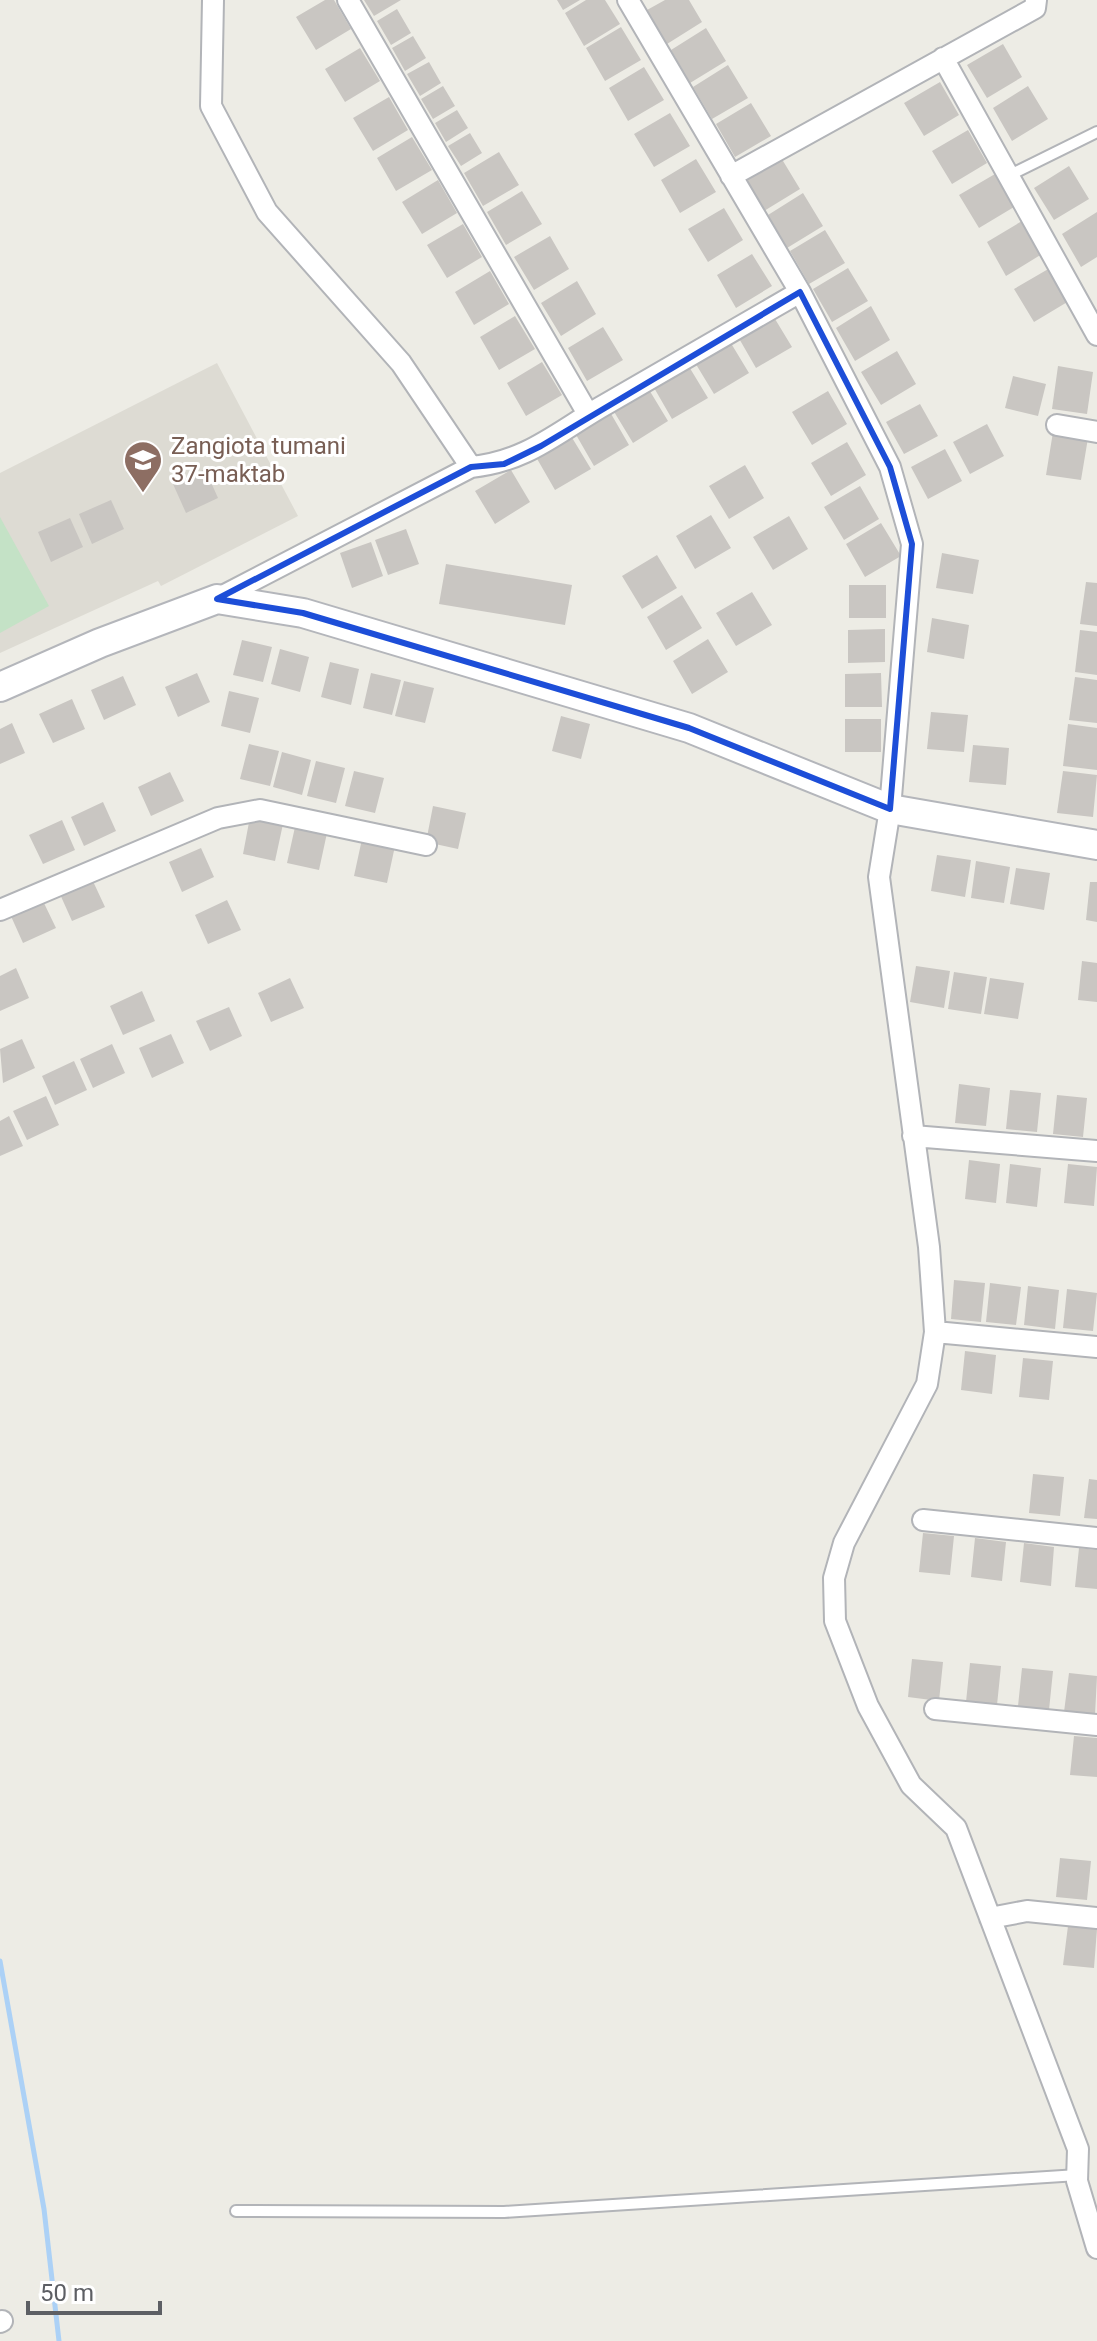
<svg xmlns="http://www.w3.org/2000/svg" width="1097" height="2341" font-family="Roboto,sans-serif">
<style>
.education{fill:#dddbd3}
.green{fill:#c4e2c6}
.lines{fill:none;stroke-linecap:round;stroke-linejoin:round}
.stream{stroke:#acd1f6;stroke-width:5}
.building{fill:#c9c6c2}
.service-casing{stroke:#b2b4b8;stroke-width:14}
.minor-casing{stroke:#b2b4b8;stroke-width:24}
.secondary-casing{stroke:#b4b6bb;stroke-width:32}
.service{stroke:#fff;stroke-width:10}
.minor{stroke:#fff;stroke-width:20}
.secondary{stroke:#fff;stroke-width:28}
.marked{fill:none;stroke:#1d4ed8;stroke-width:6;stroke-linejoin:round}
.labels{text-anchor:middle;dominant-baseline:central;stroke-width:6;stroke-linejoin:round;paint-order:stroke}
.education-label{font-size:24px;fill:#785e54;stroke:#fff;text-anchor:start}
</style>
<rect width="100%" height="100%" fill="#edece5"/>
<path class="education" d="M 217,363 L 298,516 L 161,586 L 158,581 L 0,653 L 0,473 Z"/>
<path class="green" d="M 0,517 L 49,606 L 0,633 Z"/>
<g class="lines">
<path class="stream" d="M 0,1961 L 44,2209 L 59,2341"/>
</g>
<path class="building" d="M 325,0 L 334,0 L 351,29 L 316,50 L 296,17 Z
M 364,0 L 401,0 L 374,16 Z
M 557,0 L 580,0 L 563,10 Z
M 586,0 L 605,0 L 620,24 L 584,46 L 565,13 Z
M 665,0 L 689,0 L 702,22 L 667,44 L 647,10 Z
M 397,9 L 411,33 L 391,45 L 377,21 Z
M 621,27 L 641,60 L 605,81 L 586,48 Z
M 706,28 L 726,61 L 690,83 L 671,50 Z
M 413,36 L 426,58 L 405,71 L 392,48 Z
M 1003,44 L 1022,77 L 987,98 L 967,65 Z
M 360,48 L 380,81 L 345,102 L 325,69 Z
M 429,62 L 441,83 L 420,96 L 407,74 Z
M 728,65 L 748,98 L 712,119 L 693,87 Z
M 644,67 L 664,100 L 628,121 L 609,88 Z
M 940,82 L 959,115 L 924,136 L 904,103 Z
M 443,86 L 455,106 L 433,119 L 421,99 Z
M 1028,86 L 1048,119 L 1012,141 L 993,108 Z
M 389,97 L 408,130 L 373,151 L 353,118 Z
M 751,103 L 771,136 L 735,157 L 716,124 Z
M 457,110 L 468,128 L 446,142 L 435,123 Z
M 670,113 L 690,146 L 654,167 L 634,134 Z
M 968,130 L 987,163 L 952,184 L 932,151 Z
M 470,133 L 482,153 L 461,166 L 448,146 Z
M 412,137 L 432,170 L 396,191 L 377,158 Z
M 499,152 L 519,185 L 483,206 L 464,173 Z
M 780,156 L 800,189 L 764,211 L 745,178 Z
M 696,159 L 716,192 L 680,213 L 661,180 Z
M 1069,166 L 1089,199 L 1054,220 L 1034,188 Z
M 995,174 L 1014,207 L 979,228 L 959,195 Z
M 438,180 L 457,213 L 422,234 L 402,202 Z
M 522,191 L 542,224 L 506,245 L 487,212 Z
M 803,193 L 823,226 L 787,248 L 768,215 Z
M 724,208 L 743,240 L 708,262 L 688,229 Z
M 1097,212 L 1097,257 L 1081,267 L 1062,234 Z
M 1022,221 L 1042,254 L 1006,276 L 987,242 Z
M 463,224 L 482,257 L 447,278 L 427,245 Z
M 825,230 L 845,263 L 809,284 L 790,251 Z
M 550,236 L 569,269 L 534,290 L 514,257 Z
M 752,254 L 772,286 L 736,308 L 717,275 Z
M 848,268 L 868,301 L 832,322 L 813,289 Z
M 1050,268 L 1069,301 L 1034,322 L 1014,289 Z
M 490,271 L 509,304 L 474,325 L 455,292 Z
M 577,281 L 596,314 L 561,336 L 541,303 Z
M 871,306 L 890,340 L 855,361 L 836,328 Z
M 772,314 L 792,347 L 756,368 L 737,335 Z
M 515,316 L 535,349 L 499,370 L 480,337 Z
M 603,327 L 623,360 L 587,381 L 568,348 Z
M 729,340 L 749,373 L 714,394 L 694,361 Z
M 897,351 L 916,384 L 881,405 L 861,372 Z
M 542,362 L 562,395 L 526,416 L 507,383 Z
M 688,365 L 708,398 L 672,419 L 653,386 Z
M 1058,366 L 1093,372 L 1087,414 L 1052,409 Z
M 1013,376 L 1046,384 L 1038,416 L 1005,408 Z
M 648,388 L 668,421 L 633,443 L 613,410 Z
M 828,391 L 847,424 L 812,445 L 792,412 Z
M 920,404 L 938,436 L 904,454 L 886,422 Z
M 610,412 L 629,445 L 594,466 L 575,433 Z
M 987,424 L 1004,456 L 970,474 L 953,442 Z
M 1053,432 L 1088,438 L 1081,480 L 1046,475 Z
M 571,436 L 591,469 L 555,490 L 536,457 Z
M 847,442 L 866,475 L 831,496 L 811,463 Z
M 945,449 L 962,481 L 928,499 L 911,467 Z
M 745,465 L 764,498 L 729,519 L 709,486 Z
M 205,469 L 218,498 L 186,513 L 173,484 Z
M 511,470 L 530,502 L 495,524 L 475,491 Z
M 860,486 L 879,519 L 844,540 L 824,507 Z
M 111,500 L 124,529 L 92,544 L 79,514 Z
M 711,515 L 731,548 L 695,569 L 676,536 Z
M 789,516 L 808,549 L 773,570 L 753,537 Z
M 70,518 L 83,547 L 51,562 L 38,532 Z
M 881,523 L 901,556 L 865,577 L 846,544 Z
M 406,529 L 419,564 L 388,575 L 375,540 Z
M 371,542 L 383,576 L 352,588 L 340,553 Z
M 942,553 L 979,560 L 973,594 L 936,588 Z
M 657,555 L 677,588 L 642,609 L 622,576 Z
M 446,564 L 572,585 L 565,625 L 439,604 Z
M 1086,582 L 1097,583 L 1097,626 L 1080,624 Z
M 849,585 L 886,585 L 886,618 L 849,618 Z
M 752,592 L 772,625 L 736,646 L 716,613 Z
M 682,595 L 702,628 L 666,650 L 647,617 Z
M 932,618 L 969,625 L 964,659 L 927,652 Z
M 885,629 L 885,662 L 848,663 L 848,630 Z
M 1080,630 L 1097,632 L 1097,675 L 1075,672 Z
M 708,639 L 728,672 L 692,694 L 673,661 Z
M 242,640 L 272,647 L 263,682 L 233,675 Z
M 280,649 L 309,657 L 300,692 L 271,684 Z
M 330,662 L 359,669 L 351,705 L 321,697 Z
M 197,673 L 210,702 L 178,717 L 165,687 Z
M 371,673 L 401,680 L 392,715 L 363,708 Z
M 881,673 L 882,707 L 845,707 L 845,674 Z
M 123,676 L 136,705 L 104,720 L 91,690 Z
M 1075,677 L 1097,680 L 1097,723 L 1069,720 Z
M 404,681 L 434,688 L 425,723 L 395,716 Z
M 229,691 L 259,698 L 250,733 L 221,726 Z
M 72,699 L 85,729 L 53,743 L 39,714 Z
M 931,712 L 968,715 L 964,752 L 927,749 Z
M 561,716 L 590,724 L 581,759 L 552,751 Z
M 845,719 L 881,719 L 881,752 L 845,752 Z
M 12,723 L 25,753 L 0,764 L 0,729 Z
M 1068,724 L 1097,728 L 1097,770 L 1063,766 Z
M 249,744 L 279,751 L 270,786 L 240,779 Z
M 973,745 L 1009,748 L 1006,785 L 969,782 Z
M 282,752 L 311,760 L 302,795 L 273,787 Z
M 316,761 L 345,768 L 336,803 L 307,796 Z
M 354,771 L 384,778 L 375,813 L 345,806 Z
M 1063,771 L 1097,775 L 1093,817 L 1057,813 Z
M 170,772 L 184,801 L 151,816 L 138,787 Z
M 103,802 L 116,831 L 84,846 L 71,817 Z
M 433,806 L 466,813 L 458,849 L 426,842 Z
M 250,817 L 283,824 L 275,861 L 243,854 Z
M 62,820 L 75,850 L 43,864 L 29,835 Z
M 295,827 L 327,833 L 319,870 L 287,863 Z
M 362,839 L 395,846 L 387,883 L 354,876 Z
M 201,848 L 214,877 L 182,892 L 169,862 Z
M 937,855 L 971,860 L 965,897 L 931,891 Z
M 976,861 L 1010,867 L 1004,903 L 971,898 Z
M 1016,868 L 1050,873 L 1044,910 L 1010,904 Z
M 91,877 L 105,907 L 72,921 L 59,892 Z
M 1090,882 L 1097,882 L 1097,922 L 1086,920 Z
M 42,899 L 56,928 L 23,943 L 10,914 Z
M 227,900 L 241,930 L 208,944 L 195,915 Z
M 1082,961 L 1097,963 L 1097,1002 L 1078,1000 Z
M 916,966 L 950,971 L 944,1008 L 910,1002 Z
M 16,968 L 29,998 L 0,1011 L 0,976 Z
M 954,972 L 987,977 L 981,1014 L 948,1009 Z
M 290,978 L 304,1008 L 271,1022 L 258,993 Z
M 990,978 L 1024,983 L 1018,1019 L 984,1014 Z
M 142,991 L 155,1021 L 123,1035 L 110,1006 Z
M 229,1007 L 242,1036 L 210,1051 L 196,1021 Z
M 171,1034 L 184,1063 L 152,1078 L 139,1048 Z
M 22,1039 L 35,1068 L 3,1083 L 0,1049 Z
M 112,1044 L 125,1073 L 93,1088 L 80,1059 Z
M 74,1061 L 87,1090 L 55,1105 L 42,1076 Z
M 959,1084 L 990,1088 L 986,1126 L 955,1123 Z
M 1010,1090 L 1041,1093 L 1037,1132 L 1006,1129 Z
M 1057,1095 L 1087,1098 L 1083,1137 L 1053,1134 Z
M 46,1096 L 59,1125 L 27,1140 L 13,1111 Z
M 9,1116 L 23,1146 L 0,1156 L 0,1121 Z
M 969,1160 L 1000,1164 L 996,1203 L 965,1199 Z
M 1010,1164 L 1041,1168 L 1037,1207 L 1006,1203 Z
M 1068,1164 L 1097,1167 L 1094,1206 L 1064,1203 Z
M 954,1280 L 985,1283 L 981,1322 L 951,1319 Z
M 990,1283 L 1021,1287 L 1016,1325 L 986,1322 Z
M 1028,1286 L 1059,1290 L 1055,1329 L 1024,1325 Z
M 1067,1289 L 1097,1293 L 1093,1331 L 1063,1328 Z
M 965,1351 L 996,1355 L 992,1394 L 961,1390 Z
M 1023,1358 L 1053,1361 L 1049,1400 L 1019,1397 Z
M 1033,1474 L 1064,1477 L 1060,1516 L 1029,1513 Z
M 1089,1479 L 1097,1480 L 1097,1519 L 1084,1518 Z
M 923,1533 L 954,1536 L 950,1575 L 919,1572 Z
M 975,1538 L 1006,1542 L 1002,1581 L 971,1577 Z
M 1024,1543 L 1054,1547 L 1051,1586 L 1020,1582 Z
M 1079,1548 L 1097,1550 L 1097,1589 L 1075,1587 Z
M 912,1659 L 943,1662 L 939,1701 L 908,1697 Z
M 970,1663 L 1001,1666 L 997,1705 L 966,1702 Z
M 1022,1668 L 1053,1671 L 1049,1710 L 1018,1706 Z
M 1069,1673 L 1097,1676 L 1095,1715 L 1064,1712 Z
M 1074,1736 L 1097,1738 L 1097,1777 L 1070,1775 Z
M 1060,1858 L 1091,1861 L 1087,1900 L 1056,1897 Z
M 1068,1926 L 1097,1929 L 1094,1968 L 1063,1965 Z"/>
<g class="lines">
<g class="service-casing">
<path id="service" d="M 1008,176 L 1097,132
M 236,2211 L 504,2212 L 1078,2175"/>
</g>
<g class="minor-casing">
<path id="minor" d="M 213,0 L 211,106 L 267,212 L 401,363 L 471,467
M 348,0 L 588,414
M 628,0 L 800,292 L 890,467 L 912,544 L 890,809 L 879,877 L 929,1247 L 935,1332 L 927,1384 L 844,1543 L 834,1578 L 835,1621 L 868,1706 L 911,1785 L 956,1828 L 1078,2149 L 1077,2181 L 1097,2248
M 943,58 L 1097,335
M 731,176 L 1035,8 L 1036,0
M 1057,425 L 1097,432
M 217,599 L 471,467 C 529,461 558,431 608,403 C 672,366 736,329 800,292
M 0,910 L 218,818 L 260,810 L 426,845
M 913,1136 L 1097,1151
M 935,1332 L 1097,1347
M 923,1520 L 1097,1538
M 935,1709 L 1097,1725
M 990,1918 L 1027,1911 L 1097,1918
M 0,2322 L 2,2321"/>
</g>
<g class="secondary-casing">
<path id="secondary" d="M 0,687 L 100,643 L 217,599 L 303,613 L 689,728 L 890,809 L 1097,845"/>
</g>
<use href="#service" class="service"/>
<use href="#minor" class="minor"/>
<use href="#secondary" class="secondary"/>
</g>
<path class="marked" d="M 800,292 L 890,467 L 912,544 L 890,809 L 689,728 L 303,613 L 217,599 L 471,467 L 504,464 L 541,446 Z"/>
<defs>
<g id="school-pin" transform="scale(2)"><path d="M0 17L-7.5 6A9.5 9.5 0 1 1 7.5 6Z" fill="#8d6e63" stroke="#fff"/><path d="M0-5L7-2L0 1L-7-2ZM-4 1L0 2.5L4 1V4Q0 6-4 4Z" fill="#fff"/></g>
</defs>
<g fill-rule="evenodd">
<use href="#school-pin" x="143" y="460"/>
</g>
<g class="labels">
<g class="education-label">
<text x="171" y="446">Zangiota tumani<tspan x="171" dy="28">37-maktab</tspan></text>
</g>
</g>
<path d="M28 2301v12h132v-12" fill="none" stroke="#5d5f64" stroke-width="4"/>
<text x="40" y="2301" font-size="24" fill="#5d5f64" stroke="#ffffff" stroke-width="6" paint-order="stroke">50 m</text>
</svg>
